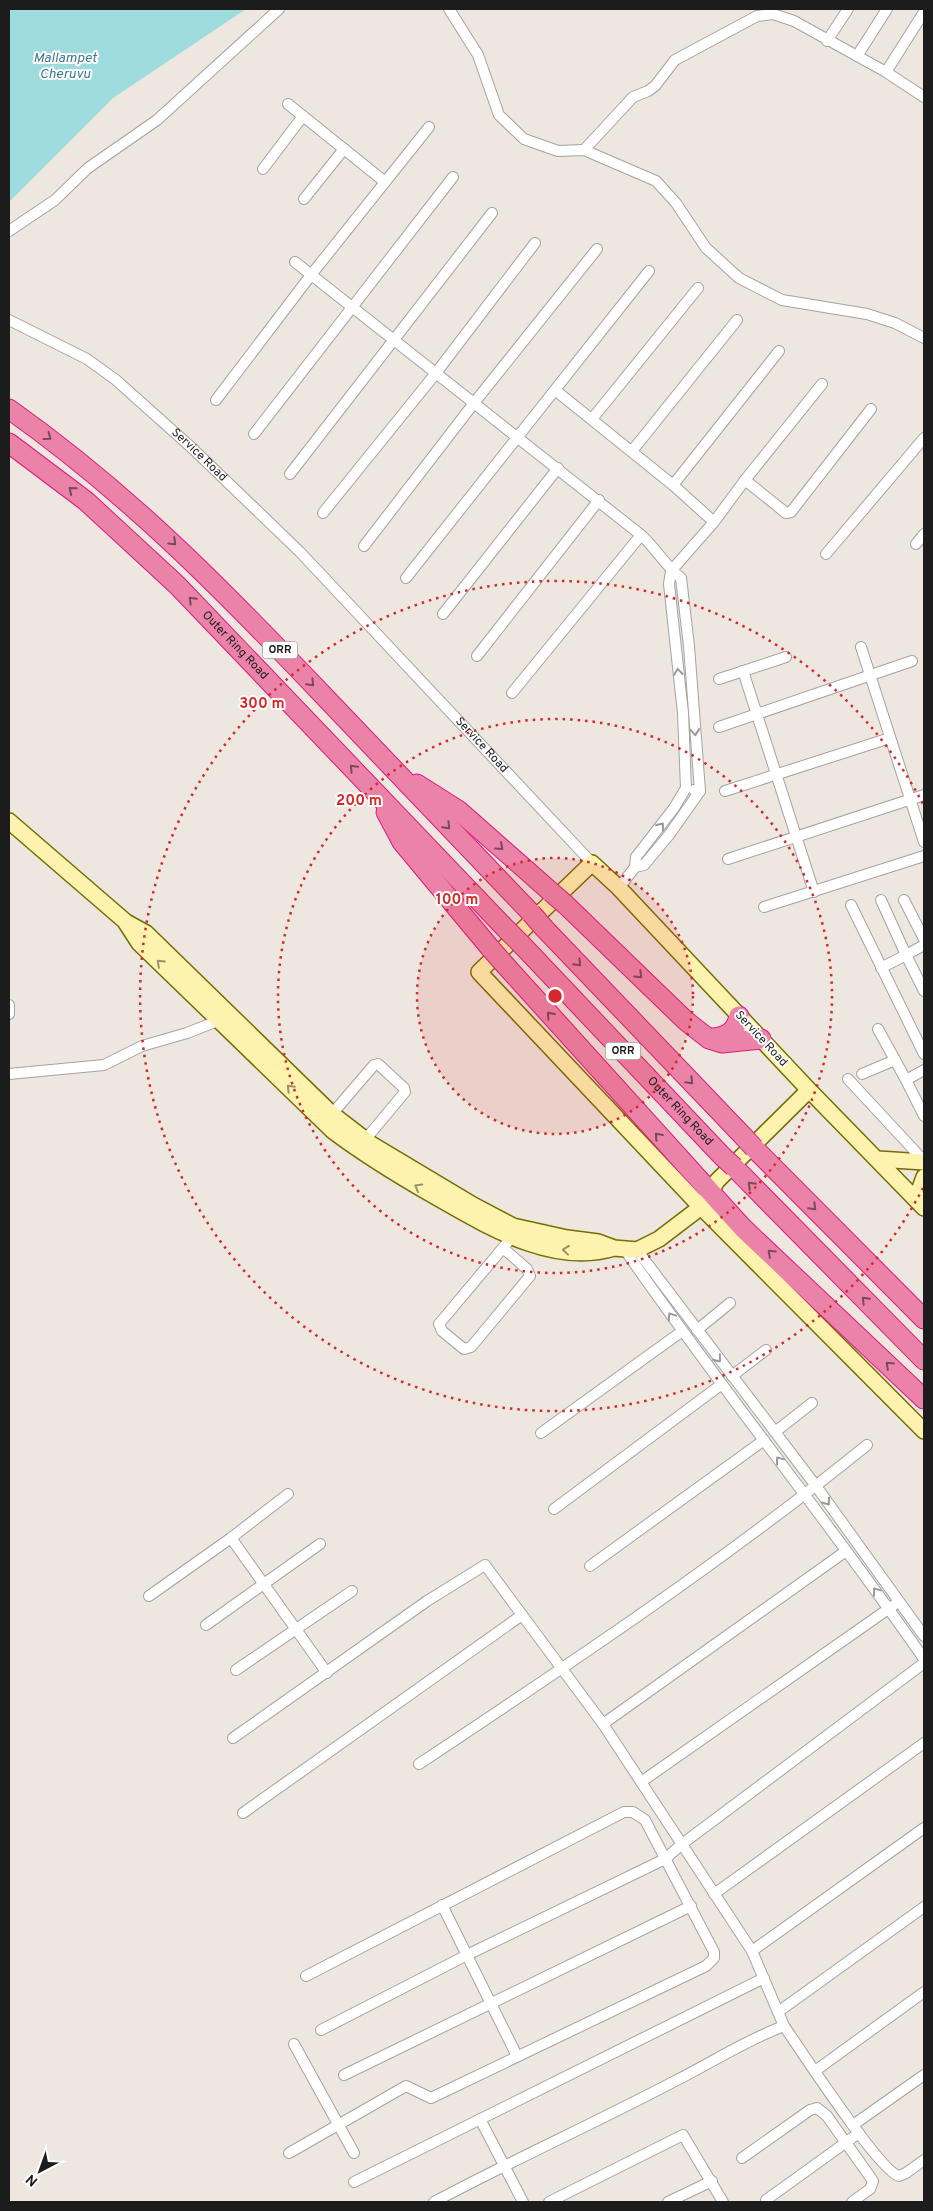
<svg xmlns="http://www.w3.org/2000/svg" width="933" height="2211" font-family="Overpass,sans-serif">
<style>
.water{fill:#9ddbdf}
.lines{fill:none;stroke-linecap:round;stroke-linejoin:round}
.minor-casing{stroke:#a3a3a3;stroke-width:12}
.secondary-casing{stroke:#756d00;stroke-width:18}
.motorway-casing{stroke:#e01980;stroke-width:21}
.minor{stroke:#fff;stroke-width:10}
.secondary{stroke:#fdf3af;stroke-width:15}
.motorway{stroke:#eb82a8;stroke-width:19}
.motorway-bridge-casing{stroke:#e01980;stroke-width:21;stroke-linecap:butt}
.motorway-bridge{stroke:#eb82a8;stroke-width:19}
.oneway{stroke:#794a5b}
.oneway2{stroke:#999}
.oneway3{stroke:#98926d}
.ring{fill:none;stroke:#d62828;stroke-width:2.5;stroke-dasharray:2.5 5}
.labels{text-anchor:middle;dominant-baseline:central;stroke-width:4;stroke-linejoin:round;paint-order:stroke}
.shield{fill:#fff;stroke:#606060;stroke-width:1}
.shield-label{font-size:11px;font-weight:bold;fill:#1c1c1c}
.street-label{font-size:12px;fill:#1c1c1c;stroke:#fff}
.water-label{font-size:14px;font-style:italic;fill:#3c7a98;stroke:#fff}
.centre{fill:#d62828;stroke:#fff;stroke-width:2.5}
.ring-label{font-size:15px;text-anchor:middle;font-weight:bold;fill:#d62828;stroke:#fff;stroke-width:4;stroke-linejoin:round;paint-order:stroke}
</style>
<rect width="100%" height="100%" fill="#eee7e0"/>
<path class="water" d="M 9,9 L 246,9 L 113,98 L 9,202 Z"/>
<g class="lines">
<g class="minor-casing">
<g id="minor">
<path d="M 449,9 L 478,55 L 499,115 L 524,139 L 558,151 L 584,150 L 656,181 L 676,203 L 706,248 L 739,278 L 782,300 L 867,314 L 895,323 L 924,338"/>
<path d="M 827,41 L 848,9"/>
<path d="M 857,56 L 887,9"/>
<path d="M 886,72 L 924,12"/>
<path d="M 288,104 L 385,182"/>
<path d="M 584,150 L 633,97 L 648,91 L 655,86 L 675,60 L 757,16 L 773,14 L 794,21 L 886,72 L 924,97"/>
<path d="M 263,169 L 303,116"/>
<path d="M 304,199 L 344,149"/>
<path d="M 9,231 L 55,200 L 88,168 L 157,120 L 279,9"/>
<path d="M 295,262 L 641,535 C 656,548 665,566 681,578 L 689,646 L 700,791"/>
<path id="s1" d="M 9,320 L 87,359 L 116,380 L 192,448 L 300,552 L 592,863"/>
<path d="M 555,390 L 673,485 L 714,522"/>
<path d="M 216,400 L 311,275 L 429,127"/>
<path d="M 592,419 L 698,288"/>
<path d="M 254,434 L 453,177"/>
<path d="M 632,451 L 737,320"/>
<path d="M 290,474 L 492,213"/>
<path d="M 745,480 L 786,513 L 791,512 L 871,409"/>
<path d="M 673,485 L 779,351"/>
<path d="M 323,513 L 436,373 L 535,243"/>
<path d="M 916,544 L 924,534"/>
<path d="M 364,546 L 474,403 L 597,249"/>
<path d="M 826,554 L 924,438"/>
<path d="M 406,578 L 649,271"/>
<path d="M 443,614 L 558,468"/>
<path d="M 861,647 L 924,842"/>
<path d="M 477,656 L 599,500"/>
<path d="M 743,671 L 814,892"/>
<path d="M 719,679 L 786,657"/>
<path d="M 512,693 L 641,535"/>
<path d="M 719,727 L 912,661"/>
<path d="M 725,791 L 890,738"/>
<path d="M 728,859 L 924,795"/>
<path d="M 635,867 L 644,865 L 669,835 L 700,791 L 694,790"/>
<path d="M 619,888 L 635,867 L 636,857 L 674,808 L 686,788 L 683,713 L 669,584 L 671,571 L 714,522 L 745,480 L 822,384"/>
<path d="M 881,900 L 906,955 L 924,945"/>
<path d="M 904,900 L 924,939"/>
<path d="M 851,905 L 924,1054"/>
<path d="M 764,907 L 924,856"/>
<path d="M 881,968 L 906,955 L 924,991"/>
<path d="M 9,1005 L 9,1014"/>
<path d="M 878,1029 L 906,1080"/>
<path d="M 924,1070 L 906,1080 L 924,1116"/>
<path d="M 9,1074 L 104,1065 L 142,1046 L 187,1033 L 220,1020"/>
<path d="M 862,1074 L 895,1060"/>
<path d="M 848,1079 L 924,1161"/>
<path d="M 332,1114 L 374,1065 L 378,1064 L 404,1088 L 405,1092 L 365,1140"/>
<path d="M 503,1248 L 527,1269 L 530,1276 L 471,1347 L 464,1349 L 442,1331 L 439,1324 L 512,1237"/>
<path d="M 625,1250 C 721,1389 828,1520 924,1659"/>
<path d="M 637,1250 L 816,1486 L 924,1636"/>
<path d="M 697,1330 L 730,1303"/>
<path d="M 732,1376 L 766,1350"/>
<path d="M 775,1432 L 812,1403"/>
<path d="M 541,1433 L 681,1332"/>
<path d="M 554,1509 L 722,1384"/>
<path d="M 231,1538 L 327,1673"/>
<path d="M 590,1566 L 764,1440"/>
<path d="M 149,1596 L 231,1538 L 288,1494"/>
<path d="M 206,1625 L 320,1544"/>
<path d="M 236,1670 L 352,1591"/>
<path d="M 603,1724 L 846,1551"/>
<path d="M 233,1738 L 427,1601 L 485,1565 L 603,1724 L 752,1951 L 778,2012"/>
<path d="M 419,1764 C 571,1663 724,1561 867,1445"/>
<path d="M 641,1782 L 894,1605"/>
<path d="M 243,1813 L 522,1615"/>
<path d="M 714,1894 L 924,1743"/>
<path d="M 442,1905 L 517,2056"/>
<path d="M 924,1907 L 778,2012 L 784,2026 C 800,2049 880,2172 899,2176 L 906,2173 L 924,2160"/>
<path d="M 752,1951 L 924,1828"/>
<path d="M 321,2030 L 467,1955 L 665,1859 L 682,1844 L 924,1663"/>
<path d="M 294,2044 L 354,2153"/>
<path d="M 815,2071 L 924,1992"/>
<path d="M 344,2075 L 691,1906"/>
<path d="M 480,2119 L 523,2202"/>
<path d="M 853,2125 L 924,2075"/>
<path d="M 289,2153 L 406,2086 L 431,2098 L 706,1966 L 714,1958 L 714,1952 L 645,1820 L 633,1812 L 624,1812 L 306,1976"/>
<path d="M 742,2158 L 810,2110 L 817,2108 L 827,2116 L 873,2181 L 870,2189 L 852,2202"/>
<path d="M 354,2182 L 764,1978"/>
<path d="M 766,2200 L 859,2133"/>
<path d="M 434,2202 C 513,2160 595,2123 675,2081 C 711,2063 746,2040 784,2026"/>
<path d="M 549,2202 L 683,2135 L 723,2202"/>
<path d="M 668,2202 L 712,2181"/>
</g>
</g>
<g class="secondary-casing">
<path id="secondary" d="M 9,821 L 126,922 L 146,933 L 332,1114 L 371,1144 L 473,1205 L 513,1226 L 567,1238 L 598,1242 L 614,1248 L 637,1250 L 659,1239 L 701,1207 L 717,1181 L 809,1090
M 126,923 L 139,943 L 333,1131 C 366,1156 401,1177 436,1197 C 487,1226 553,1267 614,1248
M 878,1159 L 924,1162
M 922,1206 L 919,1191 L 924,1177
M 924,1208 L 809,1090 L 619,888 L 592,863 L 479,972 L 701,1207 L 924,1431"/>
</g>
<g class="motorway-casing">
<g id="motorway">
<path d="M 9,409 C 128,493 222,589 322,694 C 391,767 461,840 531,913"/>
<path id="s2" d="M 9,443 L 86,501 L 177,585 L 507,930"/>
<path d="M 417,784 L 458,810 L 551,892"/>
<path d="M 386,812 L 402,842 L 491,949"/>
<path d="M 566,905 L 686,1021 L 709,1039 L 722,1043 L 761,1039"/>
<path d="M 544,928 L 744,1137"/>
<path id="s3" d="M 523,946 L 723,1157"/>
<path d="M 506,966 L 743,1228 L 924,1399"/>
<path d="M 713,1038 C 727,1037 736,1031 739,1016"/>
<path d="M 754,1148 L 924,1319"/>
<path d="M 734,1167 L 924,1360"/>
</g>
</g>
<use href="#minor" class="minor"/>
<use href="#secondary" class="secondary"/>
<use href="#motorway" class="motorway"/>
<g class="motorway-bridge-casing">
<path id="motorway-bridge" d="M 551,892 L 566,905
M 531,913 L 544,928
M 507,930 L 523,946
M 491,949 L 506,966
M 744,1137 L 754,1148
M 723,1157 L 734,1167"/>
</g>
<use href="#motorway-bridge" class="motorway-bridge"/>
</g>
<defs><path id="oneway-chevron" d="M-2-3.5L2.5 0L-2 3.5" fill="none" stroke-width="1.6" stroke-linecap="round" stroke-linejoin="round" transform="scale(1.25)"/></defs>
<g class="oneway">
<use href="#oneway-chevron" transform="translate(48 437) rotate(36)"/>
<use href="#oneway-chevron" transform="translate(72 490) rotate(-141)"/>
<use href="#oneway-chevron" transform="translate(173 542) rotate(44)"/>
<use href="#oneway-chevron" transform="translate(192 600) rotate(-135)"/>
<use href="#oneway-chevron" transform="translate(311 683) rotate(46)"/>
<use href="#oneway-chevron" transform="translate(353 768) rotate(-134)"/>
<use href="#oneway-chevron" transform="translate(447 826) rotate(46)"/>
<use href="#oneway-chevron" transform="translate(500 847) rotate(42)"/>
<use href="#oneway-chevron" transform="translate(578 963) rotate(46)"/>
<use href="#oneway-chevron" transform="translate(639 975) rotate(44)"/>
<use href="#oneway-chevron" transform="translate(550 1015) rotate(-132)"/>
<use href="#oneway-chevron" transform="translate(690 1081) rotate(46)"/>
<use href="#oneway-chevron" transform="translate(658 1136) rotate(-132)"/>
<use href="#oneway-chevron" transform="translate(751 1185) rotate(-135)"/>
<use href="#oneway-chevron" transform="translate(813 1207) rotate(45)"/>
<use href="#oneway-chevron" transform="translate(771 1253) rotate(-137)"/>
<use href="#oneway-chevron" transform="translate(865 1300) rotate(-135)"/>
<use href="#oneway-chevron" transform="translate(889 1365) rotate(-137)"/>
</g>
<g class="oneway2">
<use href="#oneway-chevron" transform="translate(678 672) rotate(-97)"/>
<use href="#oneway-chevron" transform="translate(695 732) rotate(85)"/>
<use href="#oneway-chevron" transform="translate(661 826) rotate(-52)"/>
<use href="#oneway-chevron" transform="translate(671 1316) rotate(-124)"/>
<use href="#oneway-chevron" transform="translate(718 1359) rotate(52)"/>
<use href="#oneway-chevron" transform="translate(779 1460) rotate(-127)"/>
<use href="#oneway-chevron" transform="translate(827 1502) rotate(54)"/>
<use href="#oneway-chevron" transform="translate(876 1591) rotate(-127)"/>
</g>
<g class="oneway3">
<use href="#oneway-chevron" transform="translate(160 963) rotate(-137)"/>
<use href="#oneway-chevron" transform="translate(290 1088) rotate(-135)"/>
<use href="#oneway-chevron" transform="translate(418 1187) rotate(-150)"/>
<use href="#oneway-chevron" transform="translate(566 1250) rotate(-174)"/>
</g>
<circle cx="555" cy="996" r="138" fill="#d62828" fill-opacity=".12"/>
<g class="ring">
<circle cx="555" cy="996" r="138"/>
<circle cx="555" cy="996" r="277"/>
<path d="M923 1188A415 415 0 1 1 923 804"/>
</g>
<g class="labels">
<g class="shield">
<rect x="262.5" y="641.5" width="35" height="17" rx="4"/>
<rect x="605.5" y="1042.5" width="35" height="17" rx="4"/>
</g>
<g class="shield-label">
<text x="280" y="650">ORR</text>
<text x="623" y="1051">ORR</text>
</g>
<g class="street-label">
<text stroke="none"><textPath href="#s1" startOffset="235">Service Road</textPath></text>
<text stroke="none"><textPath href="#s2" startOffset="304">Outer Ring Road</textPath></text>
<text stroke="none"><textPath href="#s1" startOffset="640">Service Road</textPath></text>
<text transform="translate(761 1039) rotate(47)">Service Road</text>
<text stroke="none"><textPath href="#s3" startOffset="228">Outer Ring Road</textPath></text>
</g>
<g class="water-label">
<text x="65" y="58">Mallampet<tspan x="65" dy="16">Cheruvu</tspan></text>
</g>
</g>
<circle cx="555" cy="996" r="8" class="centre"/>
<g class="ring-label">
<text x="262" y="708">300 m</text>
<text x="359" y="805">200 m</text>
<text x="457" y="904">100 m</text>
</g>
<rect width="933" height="2211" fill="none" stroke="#1c1c1c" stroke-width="20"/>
<g transform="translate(40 2171) rotate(221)" stroke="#ffffff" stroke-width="4" paint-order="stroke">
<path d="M0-4L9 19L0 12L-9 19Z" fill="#1c1c1c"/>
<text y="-8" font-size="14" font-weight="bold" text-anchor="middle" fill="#1c1c1c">N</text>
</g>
</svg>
